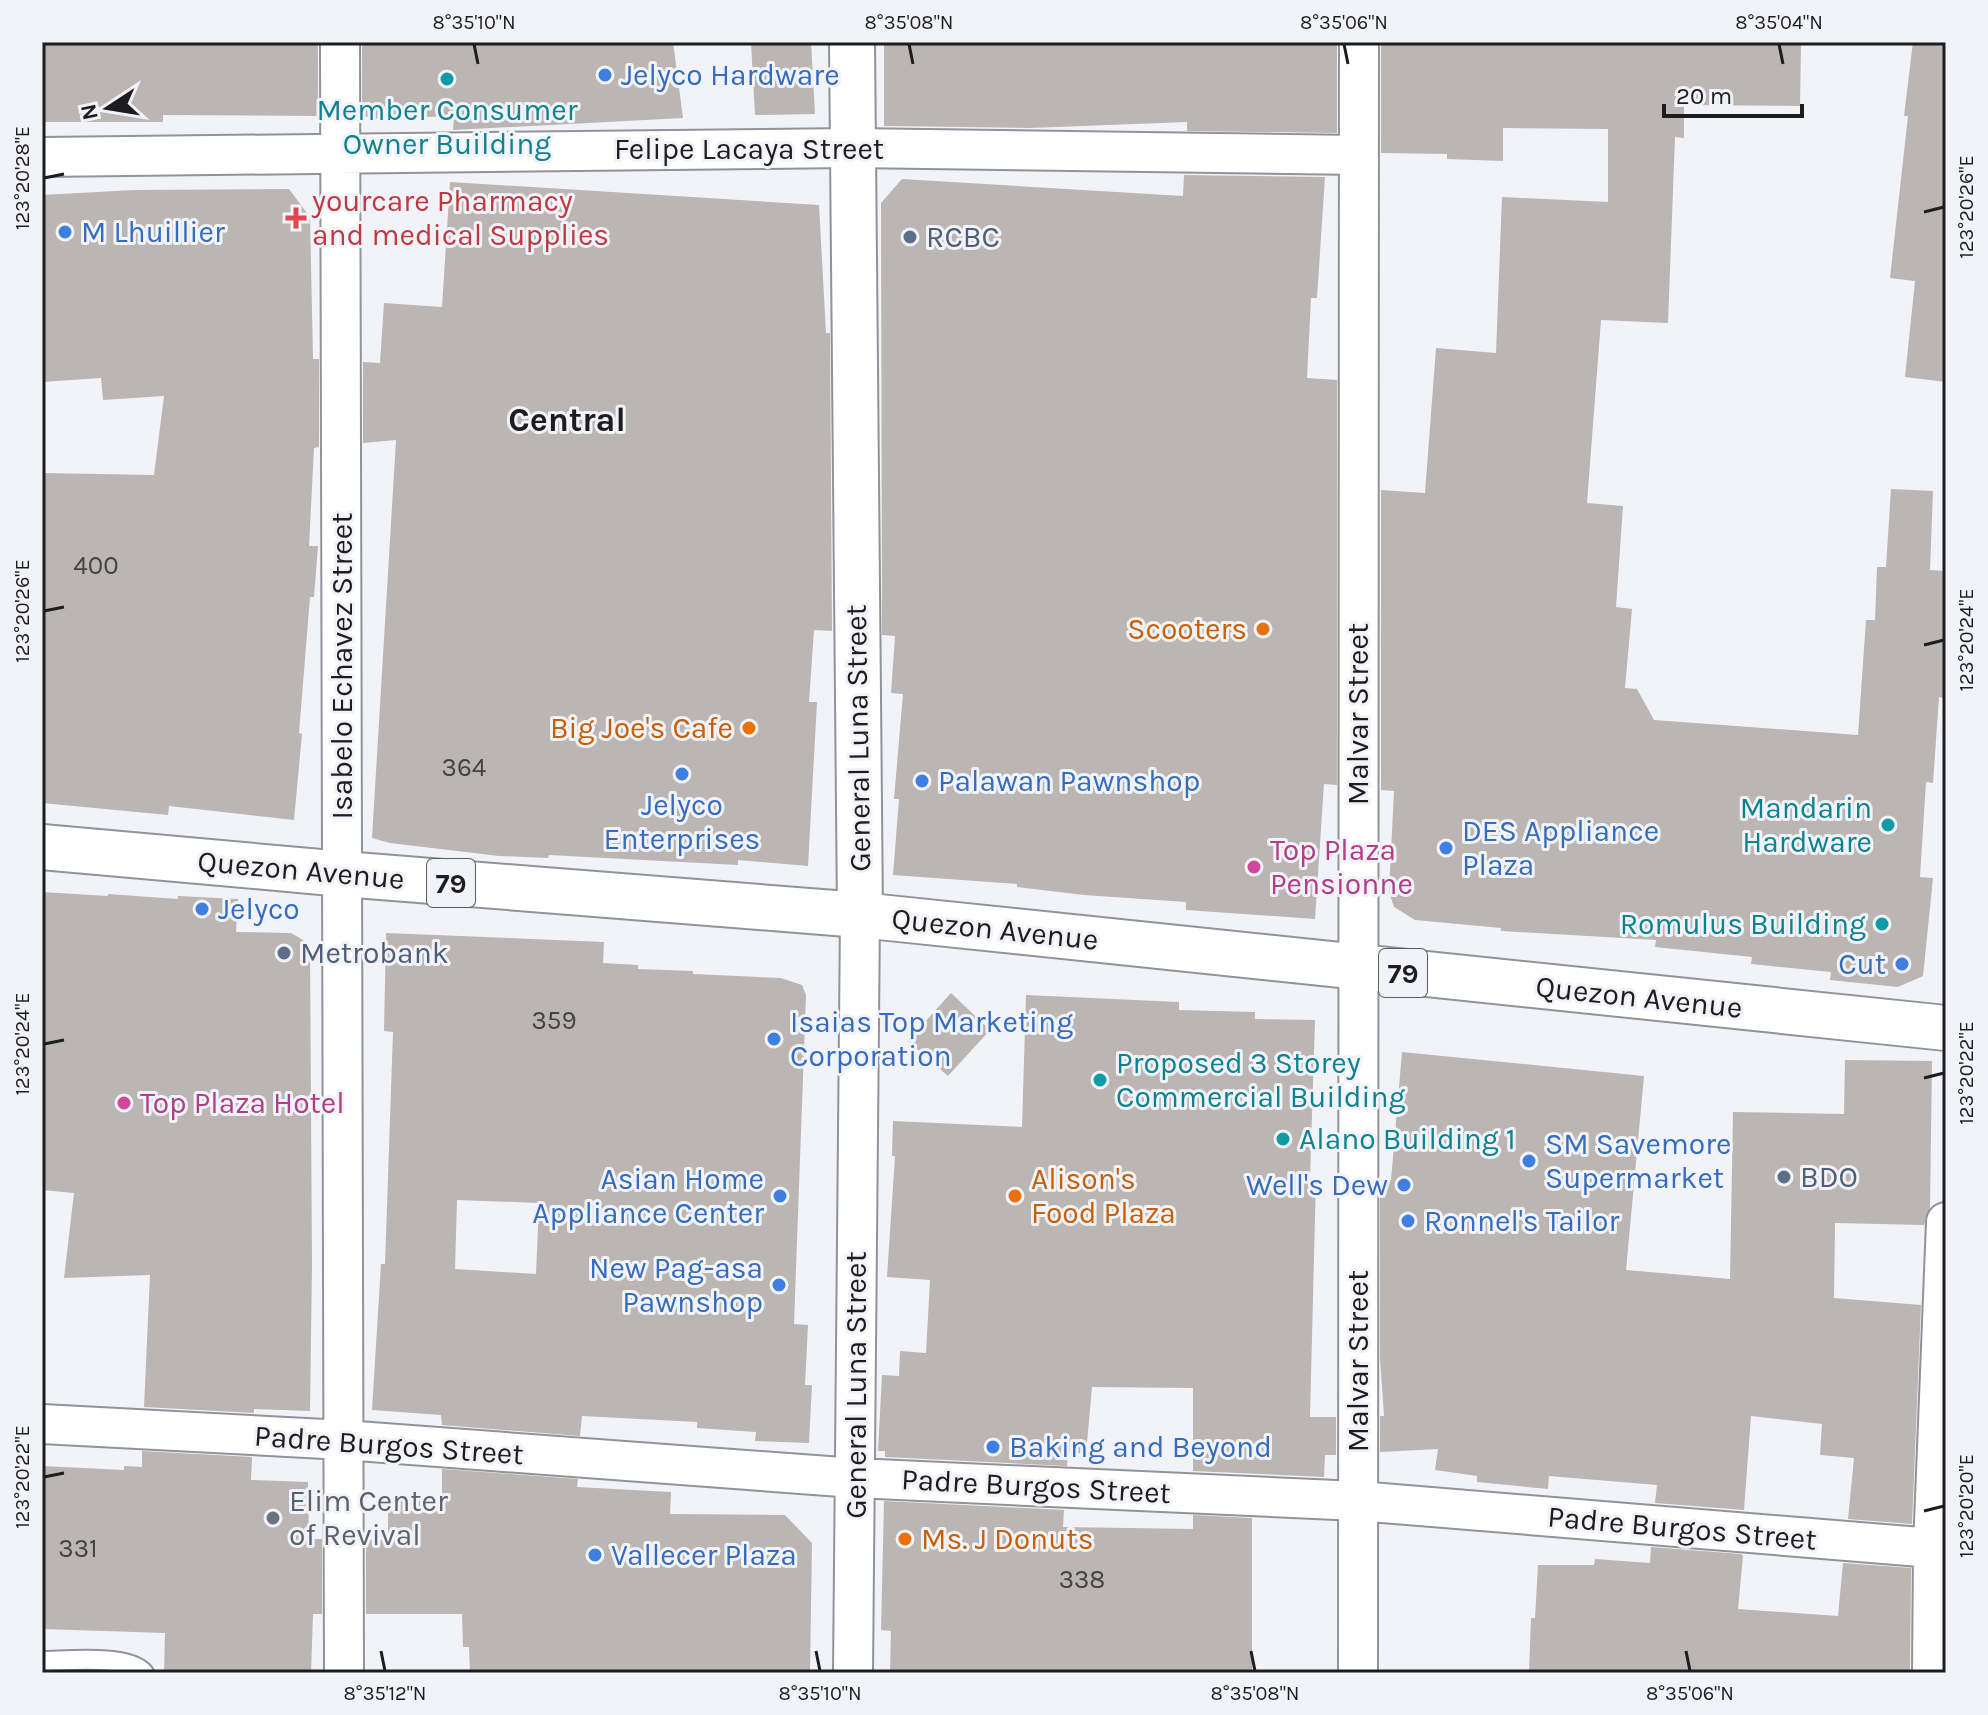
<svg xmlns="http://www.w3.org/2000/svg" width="1988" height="1715" font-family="Karla,sans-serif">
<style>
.building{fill:#bbb5b3;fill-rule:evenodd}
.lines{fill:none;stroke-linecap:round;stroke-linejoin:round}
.service-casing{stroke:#929398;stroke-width:22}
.minor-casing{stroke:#929398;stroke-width:42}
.tertiary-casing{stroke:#929398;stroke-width:48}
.primary-casing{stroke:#929398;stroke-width:48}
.service{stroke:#fff;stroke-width:18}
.minor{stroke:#fff;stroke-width:38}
.tertiary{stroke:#fff;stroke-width:44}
.primary{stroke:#fff;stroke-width:44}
.ticks{fill:none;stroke:#1d1d1f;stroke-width:3}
.shop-dot{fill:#3f7fe0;stroke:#f2f3f8;stroke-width:3}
.culture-dot{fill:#0f9aa8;stroke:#f2f3f8;stroke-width:3}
.health-dot{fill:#e0444e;stroke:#f2f3f8;stroke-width:3}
.service-dot{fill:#5c6f8a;stroke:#f2f3f8;stroke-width:3}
.food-dot{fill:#e8710a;stroke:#f2f3f8;stroke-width:3}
.hotel-dot{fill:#d1479c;stroke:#f2f3f8;stroke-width:3}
.worship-dot{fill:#6b7280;stroke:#f2f3f8;stroke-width:3}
.labels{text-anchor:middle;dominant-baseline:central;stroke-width:6;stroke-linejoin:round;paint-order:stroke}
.number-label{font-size:26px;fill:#444344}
.shield{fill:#f2f3f8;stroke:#5d5d60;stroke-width:2}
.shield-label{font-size:28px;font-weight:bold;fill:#1d1d1f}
.shop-label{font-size:30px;fill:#366cbe;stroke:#f2f3f8;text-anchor:start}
.culture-label{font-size:30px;fill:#0d838f;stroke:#f2f3f8;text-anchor:end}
.street-label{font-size:30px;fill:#1d1d1f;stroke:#f2f3f8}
.health-label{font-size:30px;fill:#be3a42;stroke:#f2f3f8;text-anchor:start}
.service-label{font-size:30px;fill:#4e5e75;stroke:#f2f3f8;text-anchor:start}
.food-label{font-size:30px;fill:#c56008;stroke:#f2f3f8;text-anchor:end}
.hotel-label{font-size:30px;fill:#b23c85;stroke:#f2f3f8;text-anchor:start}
.worship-label{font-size:30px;fill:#5b616d;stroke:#f2f3f8;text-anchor:start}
.quarter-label{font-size:34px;font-weight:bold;fill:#1d1d1f;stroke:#f2f3f8}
.neatline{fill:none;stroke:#1d1d1f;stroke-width:3}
.ticks-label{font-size:20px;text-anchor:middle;fill:#1d1d1f}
</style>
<rect width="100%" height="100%" fill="#f2f3f8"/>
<path class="building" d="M 42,42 L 318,42 L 318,116 L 163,115 L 163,122 L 42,122 Z
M 362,42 L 673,42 L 683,118 L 453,130 L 454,116 L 370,119 L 370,117 L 362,117 Z
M 751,42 L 811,42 L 815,114 L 755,115 Z
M 884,42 L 1337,42 L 1337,133 L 1187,131 L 1187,122 L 1030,128 L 884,126 Z
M 1381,42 L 1801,42 L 1800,106 L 1684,105 L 1684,138 L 1675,137 L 1668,323 L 1601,320 L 1587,503 L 1623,506 L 1616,607 L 1632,609 L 1625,688 L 1637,689 L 1654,720 L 1858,735 L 1866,620 L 1875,620 L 1877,567 L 1886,567 L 1891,489 L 1933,491 L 1930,570 L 1946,571 L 1946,639 L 1943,698 L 1939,697 L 1933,783 L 1926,782 L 1920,877 L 1933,878 L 1923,976 L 1898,987 L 1830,980 L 1831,972 L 1751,964 L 1752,957 L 1655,947 L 1656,940 L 1501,931 L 1501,928 L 1415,920 L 1394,907 L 1389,892 L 1394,791 L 1381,790 L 1381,490 L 1425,493 L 1436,348 L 1496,353 L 1502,197 L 1608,202 L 1608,129 L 1503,128 L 1503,161 L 1447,159 L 1447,154 L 1381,153 Z
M 1913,42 L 1946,42 L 1946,382 L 1905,377 L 1915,281 L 1890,278 L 1908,116 L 1904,116 Z
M 1184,175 L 1325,177 L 1317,298 L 1311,298 L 1307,378 L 1337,380 L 1337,785 L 1324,784 L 1315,919 L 1186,910 L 1186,902 L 1084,895 L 1017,887 L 1017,884 L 893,875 L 899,799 L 894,799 L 903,694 L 891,693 L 895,636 L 882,635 L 881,203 L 902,179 L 1183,196 Z
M 450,182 L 819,205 L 826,333 L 830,333 L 832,631 L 814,630 L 809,702 L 817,702 L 808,866 L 738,860 L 738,865 L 549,855 L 548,858 L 499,856 L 390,843 L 372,838 L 396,440 L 363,443 L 363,362 L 380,363 L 384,303 L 442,307 Z
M 289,189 L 310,217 L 313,359 L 319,359 L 319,447 L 314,448 L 309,546 L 318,546 L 314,597 L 310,597 L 299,733 L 302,734 L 294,820 L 169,806 L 168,815 L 42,803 L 42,473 L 154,475 L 164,396 L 103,400 L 101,378 L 42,382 L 42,195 L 134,190 Z
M 42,892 L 108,896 L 108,894 L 178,899 L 178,896 L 238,899 L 236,932 L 291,933 L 303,940 L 310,947 L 312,1265 L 310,1411 L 254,1409 L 254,1413 L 144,1407 L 150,1275 L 64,1278 L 74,1193 L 42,1190 Z
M 386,933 L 604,942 L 603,963 L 638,965 L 638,969 L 693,971 L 693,974 L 781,978 L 802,985 L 806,995 L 794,1324 L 808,1325 L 805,1385 L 812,1385 L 809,1443 L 755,1441 L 756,1432 L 697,1428 L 697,1422 L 582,1416 L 580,1436 L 442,1425 L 441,1415 L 372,1410 L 381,1264 L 385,1264 L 393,1032 L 384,1031 ZM 457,1200 L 539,1203 L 536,1274 L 455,1269 Z
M 951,993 L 990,1030 L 948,1076 L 908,1041 Z
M 1026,995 L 1179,1002 L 1179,1010 L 1255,1012 L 1255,1019 L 1315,1020 L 1310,1178 L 1316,1178 L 1310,1417 L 1336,1417 L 1336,1455 L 1325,1455 L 1324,1477 L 1193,1471 L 1193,1388 L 1092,1387 L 1086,1454 L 1068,1452 L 1067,1466 L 885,1457 L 885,1451 L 878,1451 L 882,1375 L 899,1376 L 900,1351 L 926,1353 L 930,1280 L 887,1277 L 895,1156 L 892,1156 L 893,1121 L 1022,1127 Z
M 1402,1052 L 1644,1076 L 1626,1270 L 1730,1279 L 1733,1112 L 1844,1114 L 1845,1060 L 1932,1061 L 1930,1208 L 1924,1225 L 1835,1223 L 1834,1298 L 1921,1305 L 1912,1524 L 1848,1519 L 1854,1458 L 1820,1455 L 1822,1424 L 1751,1416 L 1744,1510 L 1655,1503 L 1657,1485 L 1549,1476 L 1548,1489 L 1477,1482 L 1477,1476 L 1435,1470 L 1438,1449 L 1380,1452 L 1380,1416 L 1384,1416 L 1380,1358 L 1380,1180 L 1391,1180 Z
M 142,1451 L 252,1457 L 251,1480 L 308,1482 L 309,1539 L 322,1539 L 322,1614 L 313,1614 L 311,1673 L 164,1673 L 165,1633 L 42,1629 L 42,1466 L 124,1470 L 124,1466 L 142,1467 Z
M 442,1469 L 578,1479 L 577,1487 L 671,1492 L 670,1514 L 785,1515 L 812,1543 L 810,1673 L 470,1673 L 469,1647 L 463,1647 L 462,1614 L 366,1614 L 366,1540 L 388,1540 L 388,1498 L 442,1498 Z
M 884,1501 L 1064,1510 L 1063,1527 L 1193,1529 L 1193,1515 L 1252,1518 L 1252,1673 L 890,1673 L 891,1631 L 881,1630 Z
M 1651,1547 L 1741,1554 L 1743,1556 L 1738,1609 L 1838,1616 L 1843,1563 L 1911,1568 L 1910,1673 L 1529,1673 L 1531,1618 L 1535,1618 L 1538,1565 L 1594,1565 L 1595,1559 L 1650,1563 Z"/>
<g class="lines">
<g class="service-casing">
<path id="service" d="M 42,1661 C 65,1661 129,1654 144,1673"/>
</g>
<g class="minor-casing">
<path id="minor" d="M 340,42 L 344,1673
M 42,157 L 852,148 L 1359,155
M 42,1424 L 344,1440 L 855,1478 L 1358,1501 L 1933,1548
M 853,1673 L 860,915
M 1358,1673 L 1359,42
M 1932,1673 L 1933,1548 L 1946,1222"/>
</g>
<g class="tertiary-casing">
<path id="tertiary" d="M 852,42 L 860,915"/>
</g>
<g class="primary-casing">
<path id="primary" d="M 42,847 L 343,874 L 860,915 L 1946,1028"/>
</g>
<use href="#service" class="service"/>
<use href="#minor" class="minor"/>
<use href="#tertiary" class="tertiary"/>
<use href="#primary" class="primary"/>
</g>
<path class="ticks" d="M 474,44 L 478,64M 909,44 L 913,64M 1344,44 L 1348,64M 1779,44 L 1783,64M 44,178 L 64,174M 1924,212 L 1944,207M 44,611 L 64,607M 1924,645 L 1944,640M 44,1044 L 64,1040M 1924,1078 L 1944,1073M 44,1477 L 64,1473M 1924,1511 L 1944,1506M 381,1651 L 385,1671M 816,1651 L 820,1671M 1251,1651 L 1255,1671M 1686,1651 L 1690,1671"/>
<g class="shop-dot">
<circle cx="605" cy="75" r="8"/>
<circle cx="65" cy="232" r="8"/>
<circle cx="682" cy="774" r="8"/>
<circle cx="922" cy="781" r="8"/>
<circle cx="1446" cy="848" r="8"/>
<circle cx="202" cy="909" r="8"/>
<circle cx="1902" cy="964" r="8"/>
<circle cx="774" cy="1039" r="8"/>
<circle cx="1529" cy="1161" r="8"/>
<circle cx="1404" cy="1185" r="8"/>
<circle cx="780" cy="1196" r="8"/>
<circle cx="1408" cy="1221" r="8"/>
<circle cx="779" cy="1285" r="8"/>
<circle cx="993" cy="1447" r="8"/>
<circle cx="595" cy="1555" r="8"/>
</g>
<g class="culture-dot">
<circle cx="447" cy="79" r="8"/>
<circle cx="1888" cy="825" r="8"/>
<circle cx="1882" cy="924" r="8"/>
<circle cx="1100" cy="1080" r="8"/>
<circle cx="1283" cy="1139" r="8"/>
</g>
<path class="health-dot" d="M292 206h8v8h8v8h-8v8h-8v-8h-8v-8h8z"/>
<g class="service-dot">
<circle cx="910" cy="237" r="8"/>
<circle cx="284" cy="953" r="8"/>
<circle cx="1784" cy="1177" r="8"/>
</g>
<g class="food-dot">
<circle cx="1263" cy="629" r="8"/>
<circle cx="749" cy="728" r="8"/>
<circle cx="1015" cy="1196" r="8"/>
<circle cx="905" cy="1539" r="8"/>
</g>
<g class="hotel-dot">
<circle cx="1254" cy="867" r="8"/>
<circle cx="124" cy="1103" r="8"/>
</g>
<circle class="worship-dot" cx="273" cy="1518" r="8"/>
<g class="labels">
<g class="number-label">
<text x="96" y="565">400</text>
<text x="464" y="767">364</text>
<text x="554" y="1020">359</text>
<text x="78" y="1548">331</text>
<text x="1082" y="1579">338</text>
</g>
<g class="shield">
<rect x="427" y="859" width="48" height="48" rx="6"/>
<rect x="1379" y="949" width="48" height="48" rx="6"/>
</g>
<g class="shield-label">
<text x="451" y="883">79</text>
<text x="1403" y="973">79</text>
</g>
<g class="shop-label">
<text x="621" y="75">Jelyco Hardware</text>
<text x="81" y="232">M Lhuillier</text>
<text x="938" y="781">Palawan Pawnshop</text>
<text x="682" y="805" text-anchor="middle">Jelyco<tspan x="682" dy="34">Enterprises</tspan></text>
<text x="1462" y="831">DES Appliance<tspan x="1462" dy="34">Plaza</tspan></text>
<text x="218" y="909">Jelyco</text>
<text x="1886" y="964" text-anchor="end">Cut</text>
<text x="790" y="1022">Isaias Top Marketing<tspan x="790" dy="34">Corporation</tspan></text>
<text x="1545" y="1144">SM Savemore<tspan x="1545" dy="34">Supermarket</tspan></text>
<text x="764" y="1179" text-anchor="end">Asian Home<tspan x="764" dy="34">Appliance Center</tspan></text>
<text x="1388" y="1185" text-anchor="end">Well's Dew</text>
<text x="1424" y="1221">Ronnel's Tailor</text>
<text x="763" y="1268" text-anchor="end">New Pag-asa<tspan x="763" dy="34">Pawnshop</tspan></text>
<text x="1009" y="1447">Baking and Beyond</text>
<text x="611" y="1555">Vallecer Plaza</text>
</g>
<g class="culture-label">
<text x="447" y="110" text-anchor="middle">Member Consumer<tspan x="447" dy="34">Owner Building</tspan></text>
<text x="1872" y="808">Mandarin<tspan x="1872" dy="34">Hardware</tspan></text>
<text x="1866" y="924">Romulus Building</text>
<text x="1116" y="1063" text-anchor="start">Proposed 3 Storey<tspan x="1116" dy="34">Commercial Building</tspan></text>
<text x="1299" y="1139" text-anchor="start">Alano Building 1</text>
</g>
<g class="street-label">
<text x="749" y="149">Felipe Lacaya Street</text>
<text transform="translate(342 666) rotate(-90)">Isabelo Echavez Street</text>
<text transform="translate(1358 714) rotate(-90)">Malvar Street</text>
<text transform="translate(858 738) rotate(-91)">General Luna Street</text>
<text transform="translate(301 870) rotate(5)">Quezon Avenue</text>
<text transform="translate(995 929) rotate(6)">Quezon Avenue</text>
<text transform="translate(1639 997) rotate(6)">Quezon Avenue</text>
<text transform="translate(1358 1361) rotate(-90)">Malvar Street</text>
<text transform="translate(856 1385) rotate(-90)">General Luna Street</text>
<text transform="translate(389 1445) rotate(4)">Padre Burgos Street</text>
<text transform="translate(1036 1486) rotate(3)">Padre Burgos Street</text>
<text transform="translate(1682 1528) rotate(5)">Padre Burgos Street</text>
</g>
<g class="health-label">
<text x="312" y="201">yourcare Pharmacy<tspan x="312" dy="34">and medical Supplies</tspan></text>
</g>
<g class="service-label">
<text x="926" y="237">RCBC</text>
<text x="300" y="953">Metrobank</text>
<text x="1800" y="1177">BDO</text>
</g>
<g class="food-label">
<text x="1247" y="629">Scooters</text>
<text x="733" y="728">Big Joe's Cafe</text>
<text x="1031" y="1179" text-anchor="start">Alison's<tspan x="1031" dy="34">Food Plaza</tspan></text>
<text x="921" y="1539" text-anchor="start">Ms. J Donuts</text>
</g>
<g class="hotel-label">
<text x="1270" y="850">Top Plaza<tspan x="1270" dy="34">Pensionne</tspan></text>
<text x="140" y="1103">Top Plaza Hotel</text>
</g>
<g class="worship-label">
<text x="289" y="1501">Elim Center<tspan x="289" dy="34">of Revival</tspan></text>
</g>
<g class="quarter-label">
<text x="567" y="420">Central</text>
</g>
</g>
<rect width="1988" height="1715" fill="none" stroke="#f2f3f8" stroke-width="88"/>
<g transform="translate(108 108) rotate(258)" stroke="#f2f3f8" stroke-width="6" paint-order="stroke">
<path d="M0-6L14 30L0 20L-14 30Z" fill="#1d1d1f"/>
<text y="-12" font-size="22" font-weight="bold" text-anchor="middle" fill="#1d1d1f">N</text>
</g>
<path d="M1664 104v12h138v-12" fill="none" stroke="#1d1d1f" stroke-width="4"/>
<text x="1676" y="104" font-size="24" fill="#1d1d1f" stroke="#f2f3f8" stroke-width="6" paint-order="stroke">20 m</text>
<rect x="44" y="44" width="1900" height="1627" class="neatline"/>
<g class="ticks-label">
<text x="474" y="29">8°35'10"N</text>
<text x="909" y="29">8°35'08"N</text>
<text x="1344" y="29">8°35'06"N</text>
<text x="1779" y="29">8°35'04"N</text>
<text transform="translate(22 178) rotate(-90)" y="7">123°20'28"E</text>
<text transform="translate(1966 207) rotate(-90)" y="7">123°20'26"E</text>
<text transform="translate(22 611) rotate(-90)" y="7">123°20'26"E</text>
<text transform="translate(1966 640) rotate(-90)" y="7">123°20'24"E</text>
<text transform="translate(22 1044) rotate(-90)" y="7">123°20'24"E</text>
<text transform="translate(1966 1073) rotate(-90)" y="7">123°20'22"E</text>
<text transform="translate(22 1477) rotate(-90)" y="7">123°20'22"E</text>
<text transform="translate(1966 1506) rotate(-90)" y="7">123°20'20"E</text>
<text x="385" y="1700">8°35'12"N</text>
<text x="820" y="1700">8°35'10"N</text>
<text x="1255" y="1700">8°35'08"N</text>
<text x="1690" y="1700">8°35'06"N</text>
</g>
</svg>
